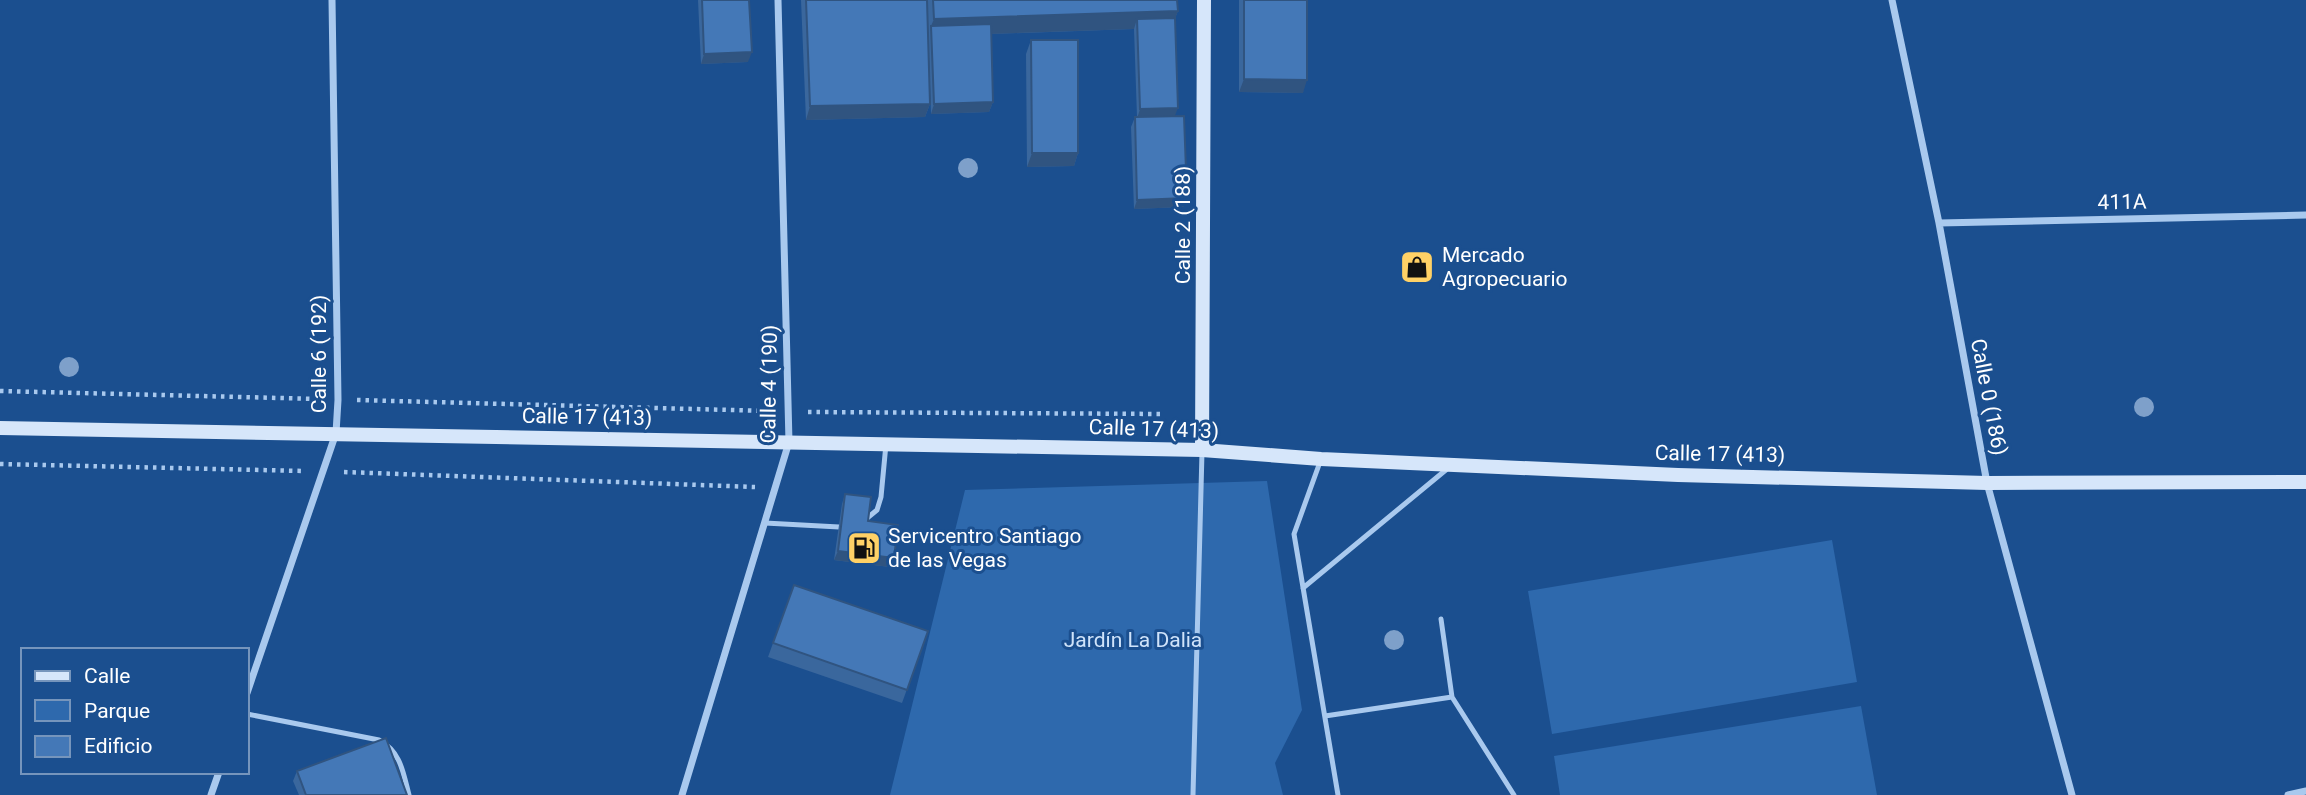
<svg xmlns="http://www.w3.org/2000/svg" width="2306" height="795" font-family="Roboto,sans-serif">
<style>
.green{fill:#2e69ad}
.lines{fill:none;stroke-linecap:round;stroke-linejoin:round}
.path{stroke:#a9c9ee;stroke-width:4.5;stroke-dasharray:3.5 5;stroke-linecap:butt}
.lane{stroke:#a9c9ee;stroke-width:5}
.street{stroke:#a9c9ee;stroke-width:7}
.secondary{stroke:#d6e6fa;stroke-width:14}
.tree{fill:#7ea0ca}
.wall{fill:#3a679d}
.shaded-wall{fill:#305480}
.building{fill:#4478b7;stroke:#305480;stroke-width:2}
.labels{text-anchor:middle;dominant-baseline:central;stroke-width:6;stroke-linejoin:round;paint-order:stroke}
.street-label{font-size:21px;fill:#fff;stroke:#1b4f8f}
.poi-label{font-size:21px;fill:#fff;stroke:#1b4f8f;text-anchor:start}
.park-label{font-size:21px;fill:#cfe3fa;stroke:#1b4f8f}
</style>
<rect width="100%" height="100%" fill="#1b4f8f"/>
<path class="green" d="M 1267,481 L 1302,710 L 1275,763 L 1283,795 L 890,795 L 965,490 Z
M 1832,540 L 1857,682 L 1552,734 L 1528,591 Z
M 1861,706 L 1877,795 L 1560,795 L 1554,756 Z"/>
<g class="lines">
<path class="path" d="M 0,391 L 320,399
M 357,400 L 768,411
M 808,412 L 1164,414
M 0,464 L 304,471
M 344,472 L 755,487"/>
<path class="lane" d="M 1320,462 L 1294,534 L 1338,795
M 866,519 L 877,510 L 881,497 L 886,444
M 765,523 L 839,527
M 1303,588 L 1447,469
M 1441,619 L 1452,697 L 1514,795
M 247,714 L 379,740 C 401,752 403,772 409,795
M 1325,716 L 1452,697
M 1193,795 L 1202,452"/>
<path class="street" d="M 1892,0 L 1939,223 L 1987,483 L 2072,795
M 1939,223 L 2306,215
M 247,693 L 336,433 L 338,400 L 332,0
M 211,795 L 219,772
M 682,795 L 789,442 L 778,0
M 2288,795 L 2306,791"/>
<path class="secondary" d="M 0,428 L 1202,450 L 1321,459 L 1678,475 L 1987,483 L 2306,482
M 1202,450 L 1204,0"/>
</g>
<g class="tree">
<circle cx="968" cy="168" r="10"/>
<circle cx="69" cy="367" r="10"/>
<circle cx="2144" cy="407" r="10"/>
<circle cx="1394" cy="640" r="10"/>
</g>
<path class="wall" d="M 698,0 L 749,0 L 748,62 L 701,64 Z
M 801,0 L 927,0 L 930,104 L 925,117 L 806,120 Z
M 927,0 L 1177,0 L 1178,11 L 1175,18 L 1175,116 L 1187,198 L 1183,207 L 1134,209 L 1131,127 L 1135,117 L 1137,117 L 1134,29 L 991,34 L 993,102 L 989,112 L 931,114 Z
M 1239,0 L 1307,0 L 1303,93 L 1239,92 Z
M 1031,40 L 1078,153 L 1074,166 L 1027,167 L 1026,54 Z
M 845,494 L 868,521 L 894,558 L 890,567 L 834,560 L 842,504 Z
M 794,585 L 928,631 L 902,703 L 768,657 Z
M 297,771 L 407,795 L 299,795 L 293,781 Z"/>
<path class="shaded-wall" d="M 1178,11 L 1172,27 L 1137,19 L 1134,29 L 932,36 L 931,26 L 934,19 Z
M 752,52 L 748,62 L 701,64 L 704,54 Z
M 1244,79 L 1307,80 L 1303,93 L 1239,92 Z
M 993,102 L 989,112 L 931,114 L 934,104 Z
M 930,104 L 925,117 L 806,120 L 810,106 Z
M 1178,108 L 1174,118 L 1137,119 L 1140,109 Z
M 1032,153 L 1078,153 L 1074,166 L 1027,167 Z
M 1187,198 L 1183,207 L 1134,209 L 1137,200 Z
M 838,551 L 894,558 L 890,567 L 834,560 Z"/>
<path class="building" d="M 702,0 L 749,0 L 752,52 L 704,54 Z
M 806,0 L 927,0 L 930,104 L 810,106 Z
M 933,0 L 1177,0 L 1178,11 L 934,19 Z
M 1244,0 L 1307,0 L 1307,80 L 1244,79 Z
M 1175,18 L 1178,108 L 1140,109 L 1137,19 Z
M 991,24 L 993,102 L 934,104 L 931,26 Z
M 1031,40 L 1078,40 L 1078,153 L 1032,153 Z
M 1184,116 L 1187,198 L 1137,200 L 1135,117 Z
M 845,494 L 871,497 L 868,521 L 898,525 L 894,558 L 838,551 Z
M 794,585 L 928,631 L 907,690 L 773,643 Z
M 386,738 L 407,795 L 306,795 L 297,771 Z"/>
<defs>
<g id="shop-square" transform="scale(1.75)"><rect x="-9" y="-9" width="18" height="18" rx="4" fill="#ffd166" stroke="#1b4f8f"/><path d="M-5-2.5h2.3a2.7 3.5 0 0 1 5.4 0H5L5.5 6h-11ZM-1.5-2.5h3a1.5 2.3 0 0 0-3 0Z" fill="#111"/></g>
<g id="fuel-square" transform="scale(1.75)"><rect x="-9" y="-9" width="18" height="18" rx="4" fill="#ffd166" stroke="#1b4f8f"/><path d="M-5.5-6h7V0h2V4h1.3V-2.5L3-4.5l.8-.8L6-3V5H2.5V1h-1V6h-7ZM-4.2-4.7v3.2H.2V-4.7Z" fill="#111"/></g>
</defs>
<g fill-rule="evenodd">
<use href="#shop-square" x="1417" y="267"/>
<use href="#fuel-square" x="864" y="548"/>
</g>
<g class="labels">
<g class="street-label">
<text transform="translate(2122 202) rotate(-1)">411A</text>
<text transform="translate(1183 225) rotate(-90)">Calle 2 (188)</text>
<text transform="translate(319 354) rotate(-90)">Calle 6 (192)</text>
<text transform="translate(769 384) rotate(-89)">Calle 4 (190)</text>
<text transform="translate(1989 397) rotate(79)">Calle 0 (186)</text>
<text transform="translate(587 417) rotate(1)">Calle 17 (413)</text>
<text transform="translate(1154 429) rotate(2)">Calle 17 (413)</text>
<text transform="translate(1720 454) rotate(1)">Calle 17 (413)</text>
</g>
<g class="poi-label">
<text x="1442" y="255">Mercado<tspan x="1442" dy="24">Agropecuario</tspan></text>
<text x="888" y="536">Servicentro Santiago<tspan x="888" dy="24">de las Vegas</tspan></text>
</g>
<g class="park-label">
<text x="1133" y="640">Jardín La Dalia</text>
</g>
</g>
<rect x="21" y="648" width="228" height="126" fill="#1b4f8f" stroke="#7695bc" stroke-width="2"/>
<rect x="35" y="671" width="35" height="10" fill="#d6e6fa" stroke="#7695bc" stroke-width="2"/>
<text x="84" y="683" font-size="21" fill="#ffffff">Calle</text>
<rect x="35" y="700" width="35" height="21" fill="#2e69ad" stroke="#7695bc" stroke-width="2"/>
<text x="84" y="718" font-size="21" fill="#ffffff">Parque</text>
<rect x="35" y="736" width="35" height="21" fill="#4478b7" stroke="#7695bc" stroke-width="2"/>
<text x="84" y="753" font-size="21" fill="#ffffff">Edificio</text>
</svg>
